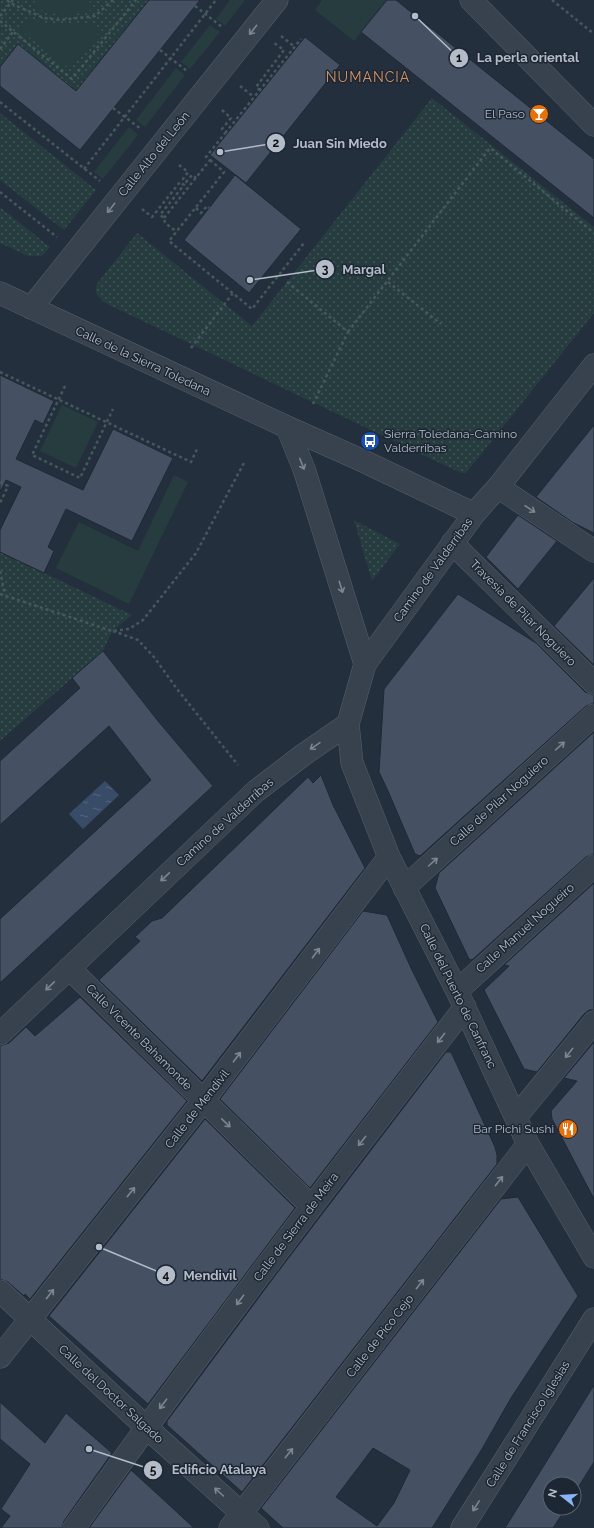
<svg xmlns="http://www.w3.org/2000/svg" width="594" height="1528" font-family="Raleway,sans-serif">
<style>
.grass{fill:url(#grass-dots)}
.garden{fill:#263c3f}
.water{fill:url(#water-ripples)}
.building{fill:#455162;stroke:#1f2835;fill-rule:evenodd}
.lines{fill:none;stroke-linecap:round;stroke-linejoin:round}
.minor-casing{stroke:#565f6c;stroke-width:23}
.path{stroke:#44595c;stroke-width:2.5;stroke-dasharray:3 3;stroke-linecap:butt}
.minor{stroke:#38414e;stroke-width:22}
.oneway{stroke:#7c8592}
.labels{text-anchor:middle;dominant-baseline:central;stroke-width:3;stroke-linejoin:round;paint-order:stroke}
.poi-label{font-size:12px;fill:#b4bcc9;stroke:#1d2633;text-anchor:end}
.street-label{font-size:12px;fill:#b4bcc9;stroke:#1d2633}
.quarter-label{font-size:14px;letter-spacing:1px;fill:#d59563;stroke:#1d2633}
.leader{fill:none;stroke:#b4bcc9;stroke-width:1.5}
.callout-dot{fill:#b4bcc9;stroke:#1d2633;stroke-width:1.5}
.mark-label{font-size:12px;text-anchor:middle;font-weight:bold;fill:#111}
.callout-label{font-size:13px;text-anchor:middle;font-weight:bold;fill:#b4bcc9;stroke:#1d2633;stroke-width:3;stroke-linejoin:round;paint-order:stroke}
</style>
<defs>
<pattern id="grass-dots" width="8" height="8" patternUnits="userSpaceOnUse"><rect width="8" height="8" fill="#263c3f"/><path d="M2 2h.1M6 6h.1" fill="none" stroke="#435659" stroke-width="1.8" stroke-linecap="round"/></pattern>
<pattern id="water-ripples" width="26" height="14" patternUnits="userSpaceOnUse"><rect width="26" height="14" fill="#394c67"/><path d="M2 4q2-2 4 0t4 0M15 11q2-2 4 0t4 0" fill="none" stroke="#53647b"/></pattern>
</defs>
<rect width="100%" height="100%" fill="#242f3e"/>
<path class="grass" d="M 0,0 L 149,0 L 76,91 L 18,44 L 0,67 Z
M 432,98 L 594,227 L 594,313 L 466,473 L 461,473 L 103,302 L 96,294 L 96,285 L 137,233 L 252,326 Z
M 0,113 L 96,190 L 64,230 L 0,180 Z
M 0,207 L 50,247 L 42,256 L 28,256 L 0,243 Z
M 354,520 L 400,544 L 372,581 Z
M 0,552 L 132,615 L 112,631 L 103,651 L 0,741 Z"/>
<path class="garden" d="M 36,0 L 89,0 L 93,9 C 69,18 54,16 31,6 Z
M 230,0 L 245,0 L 225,26 L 216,19 Z
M 322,0 L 387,0 L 354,41 L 315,10 Z
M 29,19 C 54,26 67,26 92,22 L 102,30 L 70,69 L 20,30 Z
M 210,25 L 220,32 L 190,69 L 181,62 Z
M 176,68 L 185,75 L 145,127 L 136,120 Z
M 129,127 L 138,135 L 103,179 L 94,172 Z
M 62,405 L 98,422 L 76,468 L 40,451 Z
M 174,475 L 188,482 L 129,604 L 56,568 L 79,522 L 138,551 Z"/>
<path class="water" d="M 105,781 L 119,795 L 83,829 L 69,814 Z"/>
<path class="building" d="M 149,0 L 200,0 L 80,150 L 0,86 L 0,67 L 18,44 L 76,91 Z
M 387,0 L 396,0 L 594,159 L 594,218 L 361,32 Z
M 305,37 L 340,65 L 246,183 L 210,155 Z
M 235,175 L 301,229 L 249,293 L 184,240 Z
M 0,375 L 54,401 L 43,424 L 35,420 L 16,459 L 83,490 L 113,429 L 173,458 L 132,541 L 66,509 L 48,547 L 54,551 L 44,573 L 0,552 L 0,530 L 21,487 L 6,480 L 0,492 Z
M 594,425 L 594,533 L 572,522 L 536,497 Z
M 518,515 L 557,541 L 518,589 L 486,557 Z
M 594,578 L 594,665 L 554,626 Z
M 458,594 L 536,643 L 585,692 L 594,695 L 594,703 L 586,706 L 420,856 L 415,854 L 388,791 L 379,772 L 384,689 Z
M 103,651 L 158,721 L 213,786 L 0,983 L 0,919 L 151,780 L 109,726 L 0,825 L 0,761 L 80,688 L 72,678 Z
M 594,732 L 594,854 L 586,857 L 472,960 L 469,959 L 435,888 L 439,873 Z
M 321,775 L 333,805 L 365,868 L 202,1081 L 99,980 L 100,979 L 140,941 L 135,937 L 152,921 L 162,918 L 308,777 L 313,783 Z
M 594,883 L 594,1010 L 589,1010 L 584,1014 L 537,1072 L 524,1069 L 484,990 L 509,966 L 504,965 Z
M 363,911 L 387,915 L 411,968 L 438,1022 L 310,1188 L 220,1099 Z
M 80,997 L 187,1101 L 30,1299 L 25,1294 L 24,1296 L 8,1282 L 0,1279 L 0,1046 L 9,1043 L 26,1027 L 35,1036 Z
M 594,1042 L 594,1199 L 552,1119 L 551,1111 L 577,1081 L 564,1078 Z
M 446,1052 L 451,1052 L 495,1147 L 497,1155 L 497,1164 L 242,1492 L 167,1425 L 167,1421 L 277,1273 Z
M 205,1119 L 295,1208 L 148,1404 L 49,1316 Z
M 518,1197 L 578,1296 L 511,1398 L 482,1449 L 432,1528 L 283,1528 L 261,1508 L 501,1199 ZM 373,1448 L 410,1470 L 394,1503 L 377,1526 L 336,1497 Z
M 594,1385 L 594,1462 L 574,1494 L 574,1484 L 550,1484 L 550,1508 L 566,1508 L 553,1528 L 505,1528 Z
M 0,1402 L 45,1443 L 66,1413 L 112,1453 L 64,1521 L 62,1528 L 1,1528 L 10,1516 L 1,1509 L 30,1464 L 0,1439 Z
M 131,1470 L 166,1502 L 194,1528 L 89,1528 Z"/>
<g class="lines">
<g class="minor-casing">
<path id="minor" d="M 471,0 L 594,125
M 0,293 L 287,427 L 361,460 L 474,514
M 31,308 L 277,0
M 287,427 L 304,469 L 365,664
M 498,487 L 594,551
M 452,543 L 594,683
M 348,724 L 352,763 L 389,857 L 457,991 L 528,1144 L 594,1257
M 404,888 L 594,715
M 69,968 L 311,1206
M 457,991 L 594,866
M 0,1034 L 256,791 L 303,755 L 348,724 L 365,664 L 474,514 L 498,487 L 594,365
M 516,1117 L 594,1022
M 0,1291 L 146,1427 L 258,1528
M 0,1357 L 203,1101 L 389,857
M 74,1528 C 200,1351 332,1179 465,1007
M 230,1528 L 528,1144
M 462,1528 L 594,1319"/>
</g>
<path class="path" d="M 7,0 L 10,3 L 44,18 L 60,20 L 95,16 L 113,0
M 552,0 L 594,34
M 195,6 L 222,27
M 0,16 L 13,0
M 0,21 L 72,79 L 136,0
M 281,36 L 295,47
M 0,49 L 13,32
M 160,50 L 187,71
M 240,86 L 254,97
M 260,90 L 256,87 L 284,50 L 274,43
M 0,102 L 100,181
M 113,108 L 141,129
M 222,110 L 231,118 L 222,129 L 226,132 L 301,39
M 210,160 L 224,172 L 169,241 L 252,309 L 304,243
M 179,165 L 188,172 L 183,179 L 186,182 L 192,175 L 196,178
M 84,169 L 216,0
M 0,192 L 57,237
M 196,208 L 201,213 L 207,206 L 209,208
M 142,209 L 152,217 L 180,182 L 184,185 L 160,215 L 164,218 L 165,223 L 177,232
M 164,218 L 210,160 L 206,157 L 226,132
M 287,282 L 348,332 L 312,406
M 388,282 L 441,324
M 348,332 L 490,148 L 594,233
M 191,348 L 233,293
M 0,372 L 191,462 L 197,449
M 65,386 L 32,455 L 80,478 L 113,409
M 0,482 L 8,486 L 0,503
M 0,571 L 5,595
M 0,594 L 112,631 L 129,629 L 143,620 L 196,553 L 245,461
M 113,631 L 138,640 L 154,657 L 177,689 L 238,765"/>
<use href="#minor" class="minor"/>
</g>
<defs><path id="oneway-shaft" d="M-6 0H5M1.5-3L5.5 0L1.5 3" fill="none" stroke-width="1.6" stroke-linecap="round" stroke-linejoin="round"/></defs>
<g class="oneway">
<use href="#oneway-shaft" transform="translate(253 30) rotate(128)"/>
<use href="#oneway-shaft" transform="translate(111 208) rotate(129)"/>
<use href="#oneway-shaft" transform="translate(302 464) rotate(68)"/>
<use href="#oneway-shaft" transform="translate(530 509) rotate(34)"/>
<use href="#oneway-shaft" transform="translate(341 587) rotate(73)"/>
<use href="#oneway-shaft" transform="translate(315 746) rotate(146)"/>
<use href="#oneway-shaft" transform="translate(560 746) rotate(-42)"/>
<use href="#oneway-shaft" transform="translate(433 862) rotate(-42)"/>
<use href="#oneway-shaft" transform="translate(165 877) rotate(137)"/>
<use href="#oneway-shaft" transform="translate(316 953) rotate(-53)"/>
<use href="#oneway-shaft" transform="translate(50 986) rotate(136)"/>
<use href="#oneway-shaft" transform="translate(441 1038) rotate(128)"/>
<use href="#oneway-shaft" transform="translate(569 1053) rotate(129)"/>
<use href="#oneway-shaft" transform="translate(237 1057) rotate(-53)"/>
<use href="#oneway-shaft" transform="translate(226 1123) rotate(44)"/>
<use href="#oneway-shaft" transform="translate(362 1141) rotate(128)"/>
<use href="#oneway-shaft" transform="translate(499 1181) rotate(-52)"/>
<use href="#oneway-shaft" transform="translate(131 1192) rotate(-51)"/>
<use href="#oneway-shaft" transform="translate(420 1284) rotate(-52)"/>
<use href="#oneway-shaft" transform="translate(50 1294) rotate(-52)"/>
<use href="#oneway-shaft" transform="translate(240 1300) rotate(127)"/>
<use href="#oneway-shaft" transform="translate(163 1404) rotate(127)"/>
<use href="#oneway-shaft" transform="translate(289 1453) rotate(-52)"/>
<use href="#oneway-shaft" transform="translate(219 1492) rotate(-138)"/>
<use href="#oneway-shaft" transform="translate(476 1506) rotate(122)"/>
</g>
<defs>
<g id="bar-disc" transform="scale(1)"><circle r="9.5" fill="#e8710a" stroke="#1d2633"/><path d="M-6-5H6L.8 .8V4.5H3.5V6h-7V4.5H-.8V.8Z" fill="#fff"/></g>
<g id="bus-disc" transform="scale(1)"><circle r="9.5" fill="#1a4fb4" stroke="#1d2633"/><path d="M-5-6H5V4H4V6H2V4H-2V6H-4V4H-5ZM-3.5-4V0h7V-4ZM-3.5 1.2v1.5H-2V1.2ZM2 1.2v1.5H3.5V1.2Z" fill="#fff"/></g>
<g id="restaurant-disc" transform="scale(1)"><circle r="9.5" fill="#e8710a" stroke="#1d2633"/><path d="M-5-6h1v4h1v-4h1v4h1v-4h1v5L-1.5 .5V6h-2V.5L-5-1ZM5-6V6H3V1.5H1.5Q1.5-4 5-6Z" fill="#fff"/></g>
</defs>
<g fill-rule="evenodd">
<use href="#bar-disc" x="539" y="114"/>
<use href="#bus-disc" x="370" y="441"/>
<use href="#restaurant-disc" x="568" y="1129"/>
</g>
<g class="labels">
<g class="poi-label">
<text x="525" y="114">El Paso</text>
<text x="384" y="434" text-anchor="start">Sierra Toledana-Camino<tspan x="384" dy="14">Valderribas</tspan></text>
<text x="554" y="1129">Bar Pichi Sushi</text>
</g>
<g class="street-label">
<text transform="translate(154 154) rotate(-51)">Calle Alto del León</text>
<text transform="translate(143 361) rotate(25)">Calle de la Sierra Toledana</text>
<text transform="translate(433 570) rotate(-54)">Camino de Valderribas</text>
<text transform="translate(523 613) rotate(45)">Travesía de Pilar Noguiero</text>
<text transform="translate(499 801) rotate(-42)">Calle de Pilar Noguiero</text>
<text transform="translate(225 822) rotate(-42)">Camino de Valderribas</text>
<text transform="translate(525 928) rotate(-42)">Calle Manuel Nogueiro</text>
<text transform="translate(458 996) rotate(64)">Calle del Puerto de Canfranc</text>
<text transform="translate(139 1037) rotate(45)">Calle Vicente Bahamonde</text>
<text transform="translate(197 1109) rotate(-52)">Calle de Mendívil</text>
<text transform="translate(296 1227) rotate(-53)">Calle de Sierra de Meira</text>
<text transform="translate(380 1336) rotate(-52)">Calle de Pico Cejo</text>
<text transform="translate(111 1394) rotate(43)">Calle del Doctor Salgado</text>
<text transform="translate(528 1424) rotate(-58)">Calle de Francisco Iglesias</text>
</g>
<g class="quarter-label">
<text x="368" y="77">NUMANCIA</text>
</g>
</g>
<path class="leader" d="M415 16L459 58M220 152L276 143M250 280L325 269M99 1247L166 1275M89 1449L153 1470"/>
<g class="callout-dot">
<circle cx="415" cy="16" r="4"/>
<circle cx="220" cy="152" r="4"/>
<circle cx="250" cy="280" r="4"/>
<circle cx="99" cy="1247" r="4"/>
<circle cx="89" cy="1449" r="4"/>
<circle cx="459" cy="58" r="10"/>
<circle cx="276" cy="143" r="10"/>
<circle cx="325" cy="269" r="10"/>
<circle cx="166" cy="1275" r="10"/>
<circle cx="153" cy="1470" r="10"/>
</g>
<g class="mark-label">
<text x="459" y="62">1</text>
<text x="276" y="147">2</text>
<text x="325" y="273">3</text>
<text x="166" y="1279">4</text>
<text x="153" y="1474">5</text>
</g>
<g class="callout-label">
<text x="528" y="62">La perla oriental</text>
<text x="340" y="148">Juan Sin Miedo</text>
<text x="364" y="274">Margal</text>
<text x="210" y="1280">Mendivil</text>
<text x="219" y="1474">Edificio Atalaya</text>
</g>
<g transform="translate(562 1496) rotate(287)"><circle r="19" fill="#1d2633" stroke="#59626f"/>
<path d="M0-3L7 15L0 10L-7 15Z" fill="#8ab4f8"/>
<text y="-6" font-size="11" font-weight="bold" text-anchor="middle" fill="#b4bcc9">N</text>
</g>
</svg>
